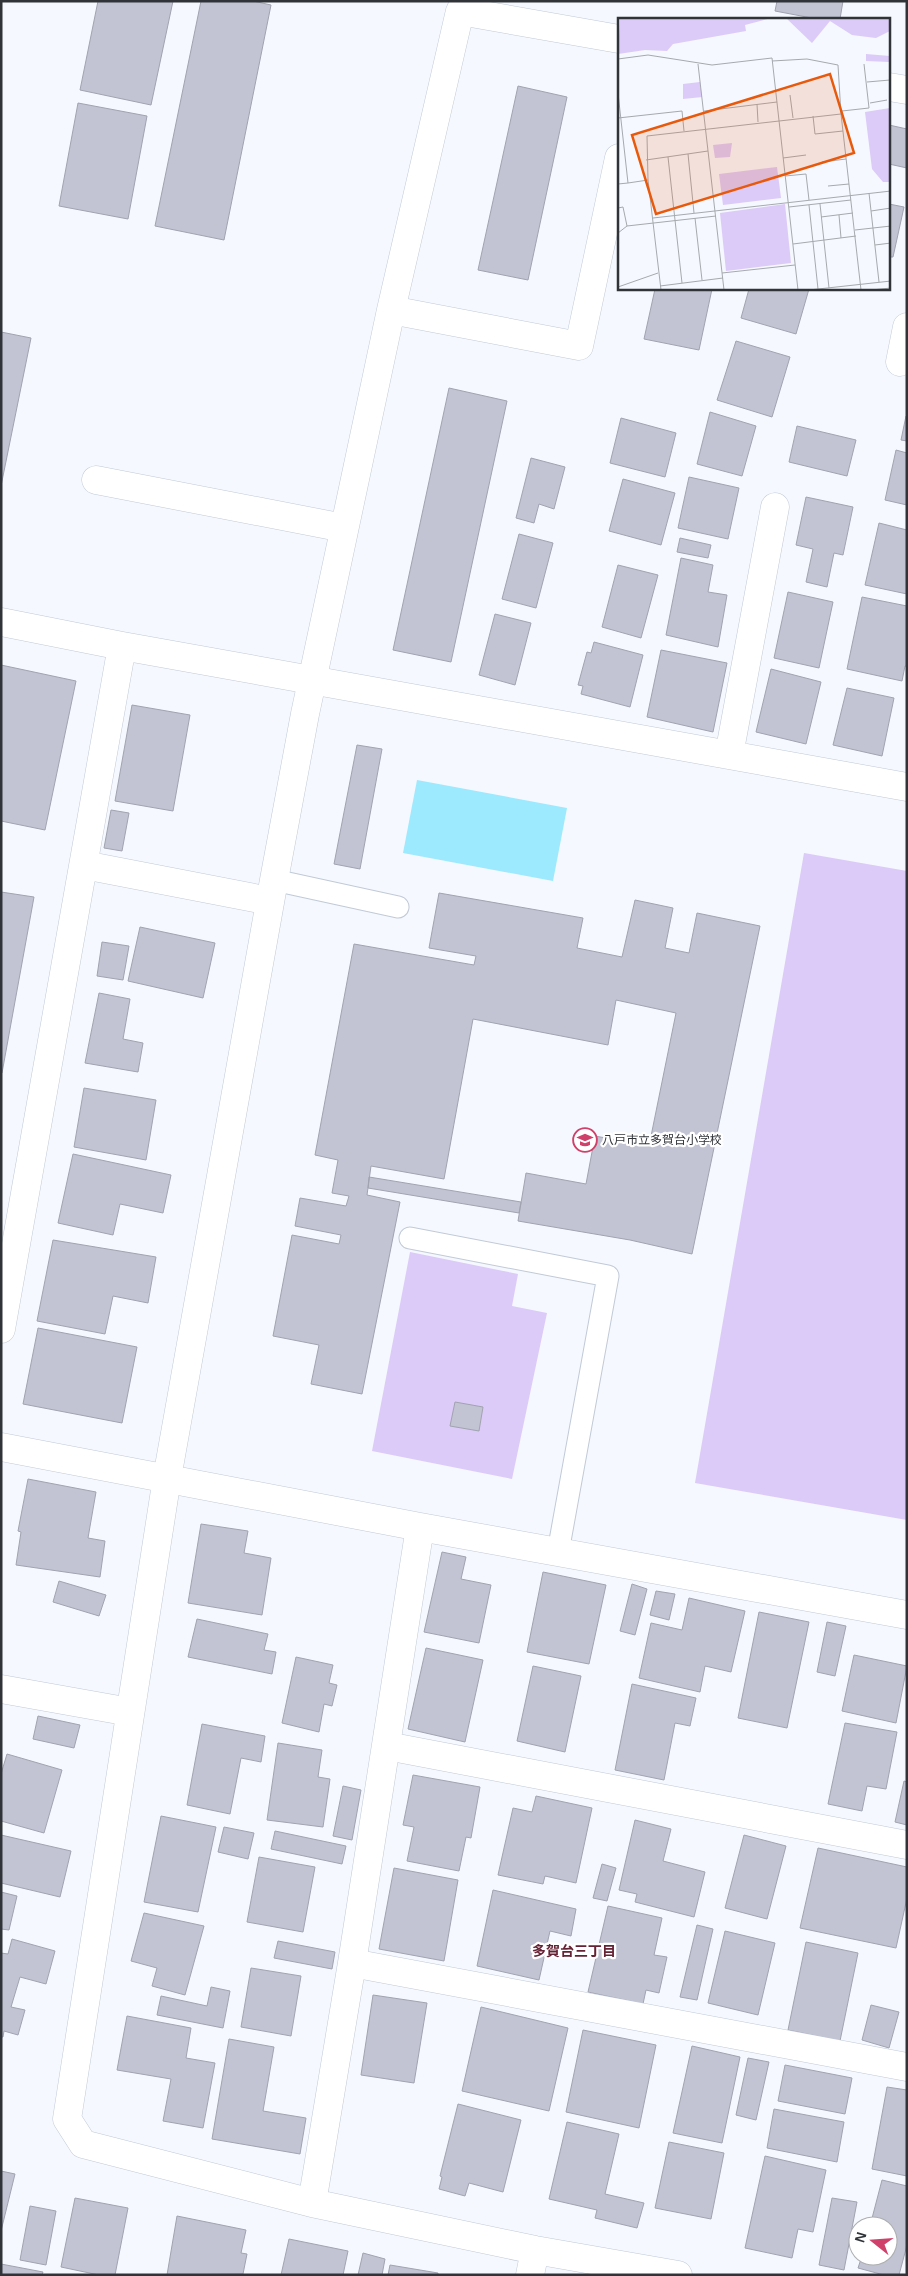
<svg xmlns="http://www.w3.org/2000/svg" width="908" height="2276" font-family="Arial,'Noto Sans JP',sans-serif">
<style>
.green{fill:#dccaf8}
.water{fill:#9de9fe}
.building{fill:#c2c4d3;stroke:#a1a3b1}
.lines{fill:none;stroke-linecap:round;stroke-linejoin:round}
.lane-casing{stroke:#c1cad7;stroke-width:23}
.street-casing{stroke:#c1cad7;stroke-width:29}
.lane{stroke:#fff;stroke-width:21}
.street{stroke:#fff;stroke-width:28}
.labels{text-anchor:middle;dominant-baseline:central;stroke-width:4.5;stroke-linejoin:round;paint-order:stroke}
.poi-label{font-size:12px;fill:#303439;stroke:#fff;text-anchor:start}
.neighbourhood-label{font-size:14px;font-weight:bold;fill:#662235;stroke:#fff}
.inset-road{fill:none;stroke:#a6aaaf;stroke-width:1}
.view{fill:#e8590c;fill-opacity:0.15;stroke:#e8590c;stroke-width:2.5}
.inset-edge{fill:none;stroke:#303439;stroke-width:2.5}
</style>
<rect width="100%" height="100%" fill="#f5f8fe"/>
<path class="green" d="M 804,853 L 907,871 L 907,1520 L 695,1483 Z
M 410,1252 L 518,1274 L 512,1306 L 547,1313 L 512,1479 L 372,1451 Z"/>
<path class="water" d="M 417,780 L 567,808 L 553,881 L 403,853 Z"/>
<path class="building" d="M 98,1 L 173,1 L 151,105 L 80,90 Z
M 201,1 L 253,1 L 271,5 L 224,240 L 155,226 Z
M 777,1 L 843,1 L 840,19 L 817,19 L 775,11 Z
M 518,86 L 567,97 L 528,280 L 478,270 Z
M 78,103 L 147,116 L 128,219 L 59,206 Z
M 889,125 L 907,129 L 907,168 L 889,164 Z
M 889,204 L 904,207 L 893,257 L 889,257 Z
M 655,289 L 712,289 L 699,350 L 644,339 Z
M 749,289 L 809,289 L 796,334 L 741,318 Z
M 1,332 L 31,338 L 1,486 Z
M 736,341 L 790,357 L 772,417 L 717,400 Z
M 449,388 L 507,401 L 451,662 L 393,650 Z
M 710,412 L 756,426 L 742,476 L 697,464 Z
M 906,416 L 907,416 L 907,441 L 901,440 Z
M 621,418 L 676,433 L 665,477 L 610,463 Z
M 797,426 L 856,440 L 847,476 L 789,462 Z
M 896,450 L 907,453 L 907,505 L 885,500 Z
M 531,458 L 565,467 L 554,509 L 539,504 L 534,523 L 516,518 Z
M 689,477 L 739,488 L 728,539 L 678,528 Z
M 623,479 L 675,493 L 661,545 L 609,531 Z
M 806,497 L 853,507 L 843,555 L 834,553 L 827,587 L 806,582 L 813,549 L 796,545 Z
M 879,523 L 907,530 L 907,594 L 865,585 Z
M 519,534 L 553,543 L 536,608 L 502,599 Z
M 680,538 L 711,545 L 708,558 L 677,552 Z
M 681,558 L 713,565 L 708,592 L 727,595 L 718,647 L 666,635 Z
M 618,565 L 658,575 L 641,638 L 602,627 Z
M 788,592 L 833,602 L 819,668 L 774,658 Z
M 862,597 L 907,606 L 907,666 L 905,666 L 902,681 L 847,669 Z
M 495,614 L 531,623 L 515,685 L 479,675 Z
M 594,642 L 643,655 L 630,707 L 581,694 L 583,686 L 578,685 L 587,652 L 591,653 Z
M 661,650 L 727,663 L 713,732 L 647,717 Z
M 1,665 L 76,681 L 45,830 L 1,821 Z
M 771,669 L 821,682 L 806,744 L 756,732 Z
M 847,688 L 894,698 L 882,756 L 833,745 Z
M 132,705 L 190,715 L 173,811 L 115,801 Z
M 357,745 L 382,749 L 360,869 L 334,864 Z
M 111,810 L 129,813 L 122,851 L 104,848 Z
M 1,892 L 34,897 L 2,1073 L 1,1072 Z
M 439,893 L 583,918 L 577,948 L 622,957 L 635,900 L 673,908 L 665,948 L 689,953 L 697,913 L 760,926 L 692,1254 L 630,1240 L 518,1221 L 526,1173 L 586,1184 L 595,1136 L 649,1146 L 676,1013 L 616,1000 L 608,1045 L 473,1019 L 444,1179 L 371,1166 L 367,1195 L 400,1202 L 362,1394 L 311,1384 L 319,1345 L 273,1336 L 292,1235 L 339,1244 L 341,1235 L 295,1226 L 300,1198 L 346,1206 L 349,1196 L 332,1193 L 338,1160 L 315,1155 L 354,944 L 474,965 L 476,956 L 429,948 Z
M 140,927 L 215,943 L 203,998 L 128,981 Z
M 102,942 L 129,946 L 123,980 L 97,976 Z
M 99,993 L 130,999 L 123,1039 L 143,1043 L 138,1072 L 85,1063 Z
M 84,1088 L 156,1100 L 146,1160 L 74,1147 Z
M 73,1154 L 171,1175 L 163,1213 L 120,1204 L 113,1235 L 58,1223 Z
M 369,1177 L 521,1202 L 519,1213 L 368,1188 Z
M 53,1240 L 156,1257 L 148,1303 L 113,1296 L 105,1334 L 37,1321 Z
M 38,1328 L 137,1347 L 122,1423 L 23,1404 Z
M 455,1402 L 483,1407 L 479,1431 L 450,1426 Z
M 28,1479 L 96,1492 L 88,1538 L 105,1541 L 100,1577 L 16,1565 L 21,1532 L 18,1531 Z
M 201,1524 L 248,1531 L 244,1553 L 271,1558 L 262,1615 L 188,1603 Z
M 442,1552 L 466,1557 L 461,1579 L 491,1585 L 479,1643 L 424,1632 Z
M 543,1572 L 606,1585 L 589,1664 L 527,1652 Z
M 59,1581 L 106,1595 L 99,1616 L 53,1602 Z
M 632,1584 L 647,1589 L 635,1635 L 620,1631 Z
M 656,1591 L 675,1594 L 669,1620 L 650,1615 Z
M 689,1598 L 745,1611 L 731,1672 L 705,1666 L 700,1692 L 639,1678 L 651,1623 L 682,1630 Z
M 759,1612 L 809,1622 L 787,1728 L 738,1718 Z
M 197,1619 L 268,1634 L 264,1650 L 276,1652 L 272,1674 L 188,1657 Z
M 827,1622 L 846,1626 L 835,1676 L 817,1672 Z
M 426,1648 L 483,1660 L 465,1742 L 408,1729 Z
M 854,1655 L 907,1666 L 896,1723 L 842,1711 Z
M 296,1657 L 333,1665 L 329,1683 L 337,1685 L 332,1706 L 324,1704 L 319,1732 L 282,1723 Z
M 533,1666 L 581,1676 L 565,1752 L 517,1741 Z
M 632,1684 L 696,1698 L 690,1726 L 675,1723 L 664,1780 L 615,1770 Z
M 38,1716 L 80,1725 L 74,1748 L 33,1739 Z
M 845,1723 L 897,1732 L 886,1789 L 867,1786 L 862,1811 L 828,1804 Z
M 202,1724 L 265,1736 L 261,1762 L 241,1758 L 230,1814 L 187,1805 Z
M 278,1743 L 322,1750 L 318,1777 L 330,1779 L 323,1827 L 267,1820 Z
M 7,1754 L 62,1770 L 44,1833 L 1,1821 L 1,1774 Z
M 413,1775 L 480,1787 L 471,1838 L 466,1837 L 459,1871 L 407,1861 L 414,1827 L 403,1825 Z
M 904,1781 L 907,1782 L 907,1825 L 895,1822 Z
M 343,1786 L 361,1790 L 352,1840 L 333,1836 Z
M 536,1796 L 592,1808 L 576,1883 L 545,1876 L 543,1884 L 498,1875 L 513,1808 L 532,1812 Z
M 161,1816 L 216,1827 L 198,1912 L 144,1902 Z
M 635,1820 L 671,1829 L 663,1861 L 705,1872 L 694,1917 L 635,1902 L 637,1894 L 619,1890 Z
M 224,1827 L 254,1833 L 248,1859 L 218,1852 Z
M 275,1831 L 346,1846 L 342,1864 L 271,1849 Z
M 1,1835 L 71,1851 L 60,1897 L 1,1883 Z
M 744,1835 L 786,1846 L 767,1919 L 725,1908 Z
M 818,1848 L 907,1867 L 907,1898 L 896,1948 L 800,1928 Z
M 259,1857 L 315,1867 L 303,1932 L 247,1922 Z
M 602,1864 L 616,1868 L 607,1901 L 593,1898 Z
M 394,1868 L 458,1880 L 444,1961 L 379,1949 Z
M 493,1890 L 576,1909 L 571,1936 L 550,1931 L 539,1980 L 477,1966 Z
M 1,1892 L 17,1896 L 9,1930 L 1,1929 Z
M 608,1906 L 662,1918 L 654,1955 L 667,1957 L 659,1993 L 646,1990 L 643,2004 L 588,1992 Z
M 144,1913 L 204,1926 L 185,1995 L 152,1986 L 157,1968 L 131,1961 Z
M 697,1925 L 713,1929 L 697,2000 L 680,1997 Z
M 725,1931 L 775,1943 L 758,2015 L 708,2003 Z
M 12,1939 L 55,1951 L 46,1984 L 20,1977 L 11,2007 L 25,2010 L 18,2035 L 4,2031 L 3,2037 L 1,2037 L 1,1953 L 8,1954 Z
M 278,1941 L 335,1952 L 332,1969 L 274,1958 Z
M 806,1942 L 858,1953 L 840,2041 L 788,2030 Z
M 251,1968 L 301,1976 L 291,2036 L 241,2027 Z
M 211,1987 L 230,1991 L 223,2028 L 157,2015 L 161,1996 L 207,2006 Z
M 373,1995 L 427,2003 L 414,2083 L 361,2075 Z
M 871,2005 L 899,2012 L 889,2048 L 862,2040 Z
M 481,2007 L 568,2028 L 549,2111 L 462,2091 Z
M 127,2016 L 191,2028 L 186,2058 L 215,2063 L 203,2128 L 163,2121 L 171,2079 L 117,2070 Z
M 583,2030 L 656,2045 L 639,2128 L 566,2112 Z
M 229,2039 L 274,2047 L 263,2111 L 306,2118 L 300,2154 L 212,2139 Z
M 692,2046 L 740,2057 L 722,2143 L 673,2133 Z
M 748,2058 L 769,2062 L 756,2120 L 736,2115 Z
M 785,2065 L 852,2078 L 845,2114 L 778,2101 Z
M 887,2087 L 907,2090 L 907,2176 L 872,2169 Z
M 458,2104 L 521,2120 L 503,2192 L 469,2183 L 465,2196 L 439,2189 L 442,2177 L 440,2176 Z
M 774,2109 L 844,2122 L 837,2162 L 767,2148 Z
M 567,2122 L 619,2134 L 605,2194 L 644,2203 L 637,2228 L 595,2218 L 597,2210 L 549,2199 Z
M 669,2142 L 724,2153 L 711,2219 L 655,2208 Z
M 765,2156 L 826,2170 L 813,2232 L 798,2229 L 792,2258 L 745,2248 Z
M 1,2171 L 15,2174 L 1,2231 Z
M 882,2180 L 907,2186 L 907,2245 L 899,2275 L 884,2275 L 858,2268 L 862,2256 L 888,2256 L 888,2226 L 870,2226 Z
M 75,2198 L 128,2208 L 115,2275 L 99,2275 L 61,2267 Z
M 832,2198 L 857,2202 L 844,2270 L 819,2265 Z
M 30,2206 L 56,2211 L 46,2265 L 20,2260 Z
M 177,2216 L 246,2230 L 241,2253 L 247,2254 L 243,2274 L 167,2275 Z
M 289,2239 L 348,2251 L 343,2275 L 281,2275 Z
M 363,2253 L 385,2259 L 382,2275 L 358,2275 Z
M 1,2264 L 43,2272 L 42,2275 L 1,2275 Z
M 390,2265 L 438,2273 L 438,2275 L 388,2275 Z"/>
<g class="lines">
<g class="lane-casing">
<path id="lane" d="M 274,880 L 398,907
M 410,1238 L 608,1276 L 558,1552"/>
</g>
<g class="street-casing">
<path id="street" d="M 619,39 L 460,11 L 391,310 L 305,714 L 274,880 L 167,1478 L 67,2119 L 83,2144 L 312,2203 L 535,2250 L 678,2275
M 889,87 L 907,90
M 391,310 L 579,346 L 619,158
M 900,362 L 907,327
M 96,480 L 344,528
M 1,622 L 122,646 L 907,787
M 729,755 L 775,507
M 84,865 L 270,901
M 1,1329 L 122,646
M 1,1447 L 420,1527 L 907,1615
M 1,1689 L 130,1712
M 387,1746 L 907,1845
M 352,1963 L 907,2067
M 312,2203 L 352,1963 L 420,1527
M 530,2275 L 535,2250"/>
</g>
<use href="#lane" class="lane"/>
<use href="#street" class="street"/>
</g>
<defs>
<g id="school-ring" transform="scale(1.25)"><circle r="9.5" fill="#fff" stroke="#cf406a" stroke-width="1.5"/><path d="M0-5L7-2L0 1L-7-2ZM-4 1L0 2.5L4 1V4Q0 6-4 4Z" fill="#cf406a"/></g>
</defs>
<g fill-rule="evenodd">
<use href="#school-ring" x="585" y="1140"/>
</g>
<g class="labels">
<g class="poi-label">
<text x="602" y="1140">八戸市立多賀台小学校</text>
</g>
<g class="neighbourhood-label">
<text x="574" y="1951">多賀台三丁目</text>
</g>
</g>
<g transform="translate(618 18)">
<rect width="272" height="272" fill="#f5f8fe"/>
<path d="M 2,0 L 153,0 L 127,7 L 128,13 L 55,26 L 49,33 L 27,32 L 0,36 ZM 168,0 L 272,0 L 272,13 L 258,20 L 234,17 L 212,3 L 194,25 ZM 248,36 L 272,38 L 272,44 L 248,43 ZM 82,64 L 84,79 L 65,81 L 65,66 ZM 272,90 L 272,164 L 265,164 L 254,151 L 247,94 ZM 114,125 L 112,139 L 97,140 L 95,127 ZM 159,149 L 163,180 L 105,187 L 101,156 ZM 167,186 L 173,245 L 108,253 L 102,195 Z" fill="#dccaf8"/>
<path class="inset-road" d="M 0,41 L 30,37 L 94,47 L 154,40 L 180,272M 154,43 L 189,41 L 220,47 L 223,96M 80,46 L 106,272M 249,64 L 272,62M 0,75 L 10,165 L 0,166M 172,77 L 175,100M 252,85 L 269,82M 139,86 L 140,104M 86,93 L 159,84M 224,93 L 251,90 L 246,46M 195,98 L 197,116 L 225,113M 0,100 L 64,93 L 66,113M 70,136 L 76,195M 50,139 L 64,265M 165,140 L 188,137M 28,142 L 90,133M 204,144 L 228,141M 167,158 L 188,156 L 191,182M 10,165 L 30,162M 210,168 L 231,166M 251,175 L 261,264M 202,186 L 211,270M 191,187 L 200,271M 171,189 L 233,182M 0,190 L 5,189 L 9,208M 253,193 L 273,190M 221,197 L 223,220M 203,199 L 235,195M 35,200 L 273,173M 77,200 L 84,262M 237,212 L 273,208M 0,215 L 9,208 L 98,198M 175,226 L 238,218M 257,227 L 273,225M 104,255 L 177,247M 42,268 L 105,260M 0,269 L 40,255M 43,272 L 30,162 L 29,118 L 223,96 L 243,272M 191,272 L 273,263M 253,272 L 273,270"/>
<path class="view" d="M 212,56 L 236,135 L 38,196 L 14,117 Z"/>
<rect width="272" height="272" class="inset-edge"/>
</g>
<rect width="908" height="2276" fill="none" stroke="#303439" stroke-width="5"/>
<g transform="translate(873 2241) rotate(287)"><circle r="24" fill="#ffffff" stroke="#acaeb0"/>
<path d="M0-4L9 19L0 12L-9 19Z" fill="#cf406a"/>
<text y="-8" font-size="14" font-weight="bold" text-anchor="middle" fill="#303439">N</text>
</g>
</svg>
